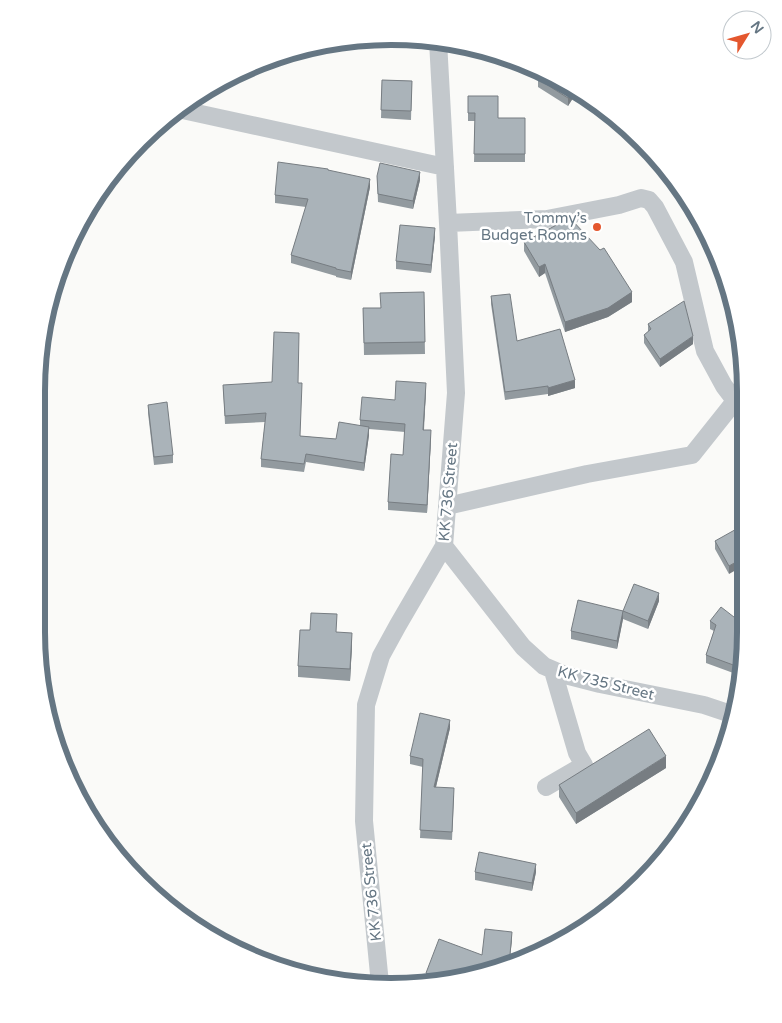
<svg xmlns="http://www.w3.org/2000/svg" width="782" height="1023" font-family="'Varela Round',sans-serif">
<style>
.lines{fill:none;stroke-linecap:round;stroke-linejoin:round}
.minor{stroke:#c3c8cc;stroke-width:18}
.wall{fill:#929a9f}
.shaded-wall{fill:#777d82}
.building{fill:#aab3b9;stroke:#777d82}
.poi-dot{fill:#e4572e;stroke:#fff;stroke-width:2}
.labels{text-anchor:middle;dominant-baseline:central;stroke-width:5;stroke-linejoin:round;paint-order:stroke}
.poi-label{font-size:15px;fill:#657683;stroke:#fff;text-anchor:end}
.street-label{font-size:15px;fill:#657683;stroke:#fff}
.rim{fill:none;stroke:#657683;stroke-width:6}
</style>
<rect width="100%" height="100%" fill="#fafaf8"/>
<g class="lines">
<path class="minor" d="M 178,109 L 445,167
M 448,223 L 547,219 L 619,205 L 641,198 L 649,200 L 655,207 L 684,262 L 705,351 L 724,386 L 743,411
M 447,506 L 587,474 L 692,455 L 735,401
M 444,546 L 523,647 L 544,666 L 565,675 L 600,684 L 704,705 L 734,715
M 546,787 L 584,765 L 577,753 L 553,671
M 380,984 L 364,821 L 366,705 L 381,656 L 398,625 L 444,546 L 456,393 L 448,223 L 438,41"/>
</g>
<path class="wall" d="M 475,48 L 506,57 L 506,58 L 475,55 Z
M 543,72 L 578,90 L 568,106 L 538,87 L 538,79 Z
M 382,80 L 412,81 L 411,120 L 381,118 Z
M 468,96 L 498,118 L 525,118 L 525,162 L 474,162 L 475,121 L 468,121 Z
M 328,170 L 370,187 L 351,280 L 336,277 L 336,276 L 291,263 L 291,255 L 306,207 L 275,203 L 275,195 Z
M 377,176 L 420,180 L 413,209 L 378,202 Z
M 435,236 L 431,273 L 396,269 L 396,261 Z
M 524,242 L 632,302 L 608,317 L 565,332 L 545,273 L 539,277 L 524,251 Z
M 424,292 L 425,354 L 364,355 L 363,308 L 380,308 Z
M 491,296 L 517,341 L 575,388 L 548,396 L 548,394 L 505,400 L 491,304 Z
M 648,324 L 693,344 L 660,367 L 644,343 L 644,335 L 648,332 Z
M 298,383 L 300,436 L 336,439 L 360,426 L 360,420 L 395,400 L 426,391 L 424,430 L 431,438 L 427,513 L 388,510 L 388,502 L 403,455 L 405,432 L 369,429 L 369,435 L 364,471 L 306,462 L 304,472 L 261,467 L 261,459 L 265,422 L 225,424 L 223,385 Z
M 148,405 L 173,455 L 173,463 L 154,465 L 148,413 Z
M 743,532 L 729,574 L 715,549 L 715,541 Z
M 659,601 L 648,629 L 623,619 L 617,649 L 571,639 L 571,631 L 623,611 Z
M 710,621 L 743,624 L 736,674 L 706,663 L 706,655 L 714,631 L 710,629 Z
M 337,632 L 352,645 L 350,681 L 298,677 L 298,666 Z
M 450,728 L 436,787 L 454,796 L 452,840 L 420,838 L 423,767 L 410,764 L 410,756 Z
M 666,768 L 576,824 L 559,797 L 559,785 Z
M 475,872 L 536,872 L 532,891 L 475,880 Z
M 512,940 L 505,968 L 431,983 L 426,981 L 426,973 L 482,955 Z"/>
<path class="shaded-wall" d="M 574,88 L 578,90 L 568,106 L 568,98 Z
M 420,172 L 420,180 L 413,209 L 413,201 Z
M 370,179 L 370,187 L 351,280 L 351,272 Z
M 435,228 L 435,236 L 431,273 L 431,265 Z
M 545,264 L 545,273 L 539,277 L 539,267 Z
M 632,292 L 632,302 L 608,317 L 565,332 L 565,322 Z
M 693,336 L 693,344 L 660,367 L 660,359 Z
M 575,380 L 575,388 L 548,396 L 548,388 Z
M 426,383 L 426,391 L 423,438 L 423,430 Z
M 369,427 L 369,435 L 364,471 L 364,463 Z
M 431,430 L 431,438 L 427,513 L 427,505 Z
M 743,558 L 743,566 L 729,574 L 729,566 Z
M 659,593 L 659,601 L 648,629 L 648,621 Z
M 623,611 L 623,619 L 617,649 L 617,641 Z
M 352,633 L 352,645 L 350,681 L 350,669 Z
M 743,645 L 743,653 L 736,674 L 736,666 Z
M 450,720 L 450,728 L 434,795 L 434,787 Z
M 666,756 L 666,768 L 576,824 L 576,813 Z
M 536,864 L 536,872 L 532,891 L 532,883 Z
M 512,932 L 512,940 L 509,966 Z"/>
<path class="building" d="M 543,72 L 574,88 L 568,98 L 538,79 Z
M 382,80 L 412,81 L 411,111 L 381,110 Z
M 468,96 L 498,96 L 498,118 L 525,118 L 525,154 L 474,154 L 475,113 L 468,113 Z
M 278,162 L 328,169 L 328,170 L 370,179 L 351,272 L 336,269 L 336,268 L 291,255 L 308,199 L 275,195 Z
M 380,163 L 420,172 L 413,201 L 378,194 L 377,176 Z
M 570,218 L 600,250 L 604,248 L 632,292 L 608,308 L 565,322 L 545,264 L 539,267 L 524,242 Z
M 400,225 L 435,228 L 431,265 L 396,261 Z
M 424,292 L 425,342 L 364,343 L 363,308 L 381,308 L 380,293 Z
M 510,294 L 517,341 L 560,329 L 575,380 L 548,388 L 548,386 L 505,392 L 491,296 Z
M 684,301 L 693,336 L 660,359 L 644,335 L 651,329 L 648,324 Z
M 274,332 L 299,333 L 298,383 L 302,383 L 300,436 L 336,439 L 339,422 L 369,427 L 364,463 L 306,454 L 304,464 L 261,459 L 266,413 L 225,416 L 223,385 L 272,382 Z
M 396,381 L 426,383 L 423,430 L 431,430 L 427,505 L 388,502 L 391,454 L 403,455 L 405,424 L 360,420 L 362,397 L 395,400 Z
M 167,402 L 173,455 L 154,457 L 148,405 Z
M 740,527 L 743,532 L 743,558 L 729,566 L 715,541 Z
M 634,584 L 659,593 L 648,621 L 623,611 Z
M 578,600 L 623,611 L 617,641 L 571,631 Z
M 721,607 L 743,624 L 743,645 L 736,666 L 706,655 L 716,625 L 710,621 Z
M 311,613 L 337,614 L 336,632 L 352,633 L 350,669 L 298,666 L 300,630 L 310,630 Z
M 420,713 L 450,720 L 434,787 L 454,788 L 452,832 L 420,830 L 423,759 L 410,756 Z
M 649,729 L 666,756 L 576,813 L 559,785 Z
M 479,852 L 536,864 L 532,883 L 475,872 Z
M 485,929 L 512,932 L 509,966 L 505,968 L 445,980 L 426,973 L 439,939 L 482,955 Z"/>
<circle class="poi-dot" cx="597" cy="227" r="5"/>
<g class="labels">
<g class="poi-label">
<text x="587" y="218">Tommy’s<tspan x="587" dy="17">Budget Rooms</tspan></text>
</g>
<g class="street-label">
<text transform="translate(448 492) rotate(-85)">KK 736 Street</text>
<text transform="translate(606 683) rotate(14)">KK 735 Street</text>
<text transform="translate(371 892) rotate(-96)">KK 736 Street</text>
</g>
</g>
<path d="M0 0H782V1023H0ZM391 45H391A346 346 0 0 1 737 391V632A346 346 0 0 1 391 978H391A346 346 0 0 1 45 632V391A346 346 0 0 1 391 45Z" fill="#fff" fill-rule="evenodd"/>
<path class="rim" d="M391 45H391A346 346 0 0 1 737 391V632A346 346 0 0 1 391 978H391A346 346 0 0 1 45 632V391A346 346 0 0 1 391 45Z"/>
<g transform="translate(747 35) rotate(53)"><circle r="24" fill="#ffffff" stroke="#c1c8cd"/>
<path d="M0-4L9 19L0 12L-9 19Z" fill="#e4572e"/>
<text y="-8" font-size="14" font-weight="bold" text-anchor="middle" fill="#657683">N</text>
</g>
</svg>
